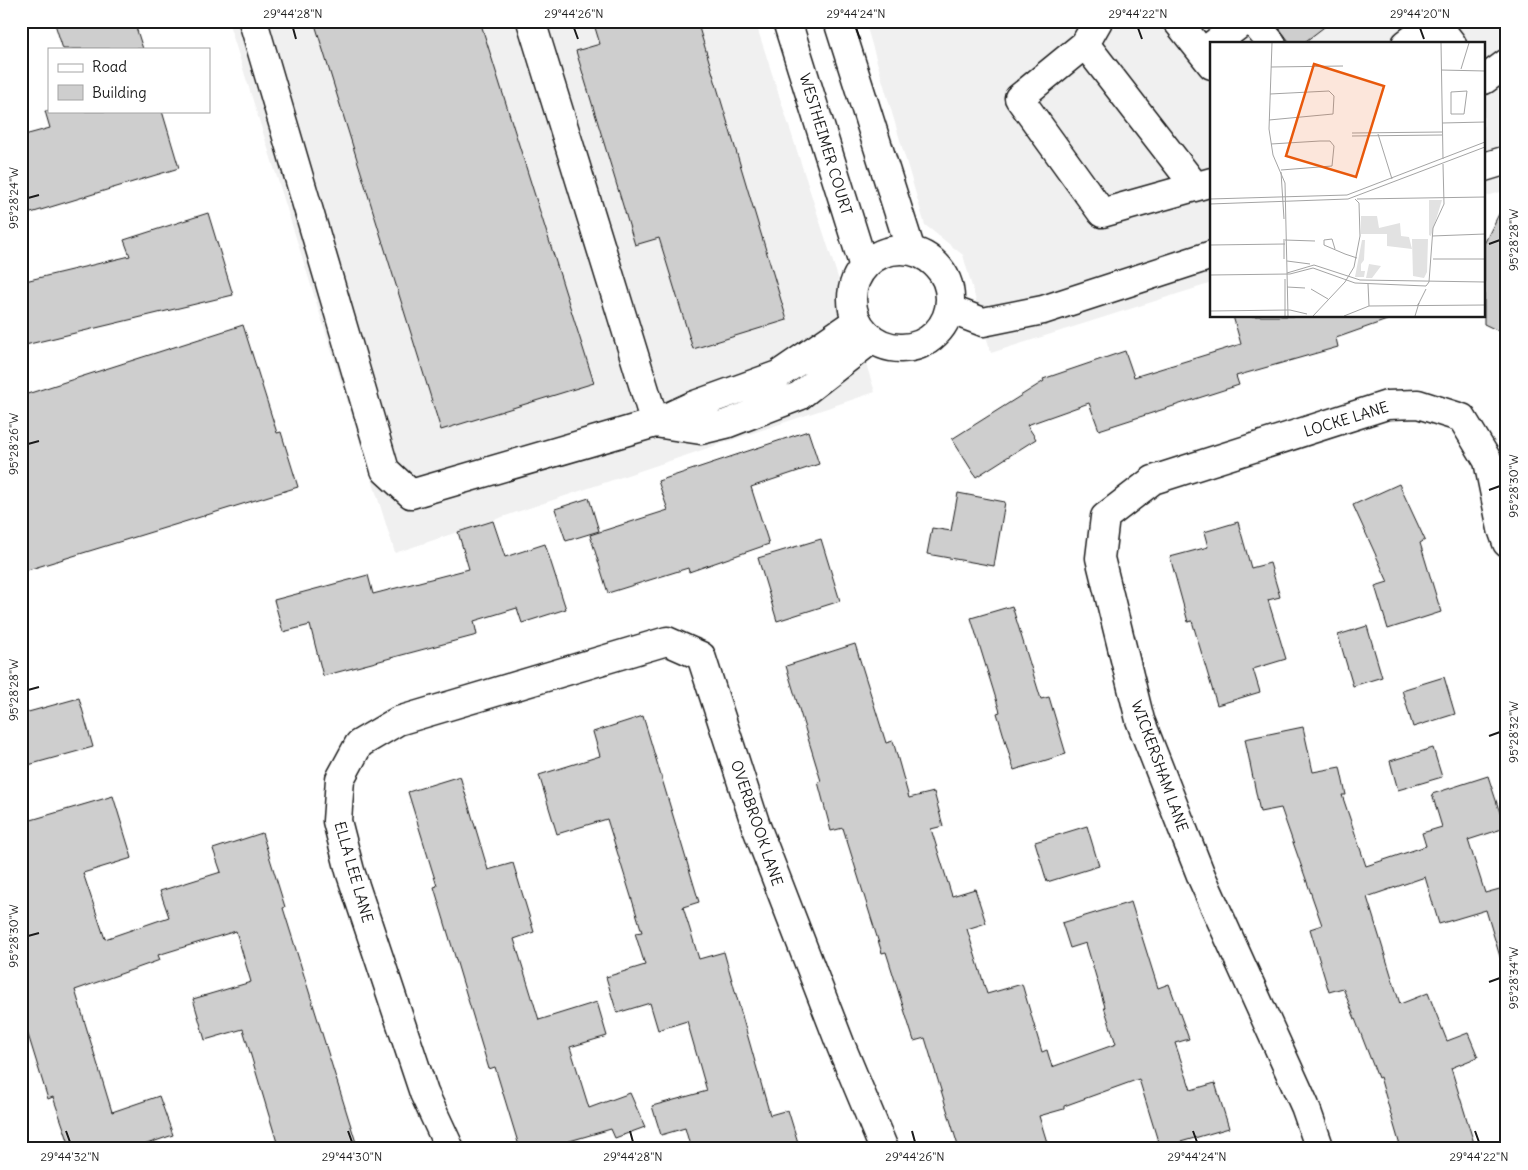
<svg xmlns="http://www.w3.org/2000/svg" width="1528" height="1170" font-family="Delius,sans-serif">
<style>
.built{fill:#f0f0f0}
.building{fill:#cecece;stroke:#1c1c1c}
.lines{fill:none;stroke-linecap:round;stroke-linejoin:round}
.minor-casing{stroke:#1c1c1c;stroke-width:31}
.minor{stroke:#fff;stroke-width:28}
.ticks{fill:none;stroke:#1c1c1c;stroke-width:2}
.labels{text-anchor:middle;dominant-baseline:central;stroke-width:4;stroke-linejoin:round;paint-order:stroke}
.street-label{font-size:15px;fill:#1c1c1c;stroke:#fff}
.inset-road{fill:none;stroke:#a4a4a4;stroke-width:1}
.view{fill:#e8590c;fill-opacity:0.15;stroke:#e8590c;stroke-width:2.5}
.inset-edge{fill:none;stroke:#1c1c1c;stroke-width:2.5}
.neatline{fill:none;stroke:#1c1c1c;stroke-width:2}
.ticks-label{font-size:12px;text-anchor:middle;fill:#1c1c1c}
</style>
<rect width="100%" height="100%" fill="#fff"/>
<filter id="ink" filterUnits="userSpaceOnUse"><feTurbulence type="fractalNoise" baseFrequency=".02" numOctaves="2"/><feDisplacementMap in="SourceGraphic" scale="10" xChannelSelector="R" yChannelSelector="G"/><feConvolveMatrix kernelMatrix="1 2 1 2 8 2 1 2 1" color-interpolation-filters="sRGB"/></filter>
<g filter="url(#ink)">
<path class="built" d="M 228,21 L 755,21 L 875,392 L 395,553 Z
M 865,21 L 1507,21 L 1507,190 L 1484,197 L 1484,44 L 1212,44 L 1212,283 L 991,353 L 963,255 L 925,225 Z"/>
<path class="building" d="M 54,21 L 134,21 L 143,49 L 63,49 Z
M 314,21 L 480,21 L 594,383 L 441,430 Z
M 593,21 L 697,21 L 787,320 L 693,349 L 659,238 L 635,245 L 576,51 L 600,44 Z
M 1274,21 L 1332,21 L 1302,44 L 1291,44 Z
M 45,111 L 162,111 L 179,168 L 21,216 L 21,136 L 50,128 Z
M 1507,198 L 1507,335 L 1484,324 L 1484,244 Z
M 208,213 L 233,295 L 21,346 L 21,282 L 130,256 L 124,240 Z
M 1233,316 L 1386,316 L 1387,320 L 1336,338 L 1338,347 L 1236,376 L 1239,385 L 1099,430 L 1089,403 L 1027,425 L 1036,439 L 976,477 L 952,439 L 1044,381 L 1043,379 L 1125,351 L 1134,377 L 1241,344 Z
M 243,325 L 277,433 L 281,432 L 298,487 L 21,572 L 21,396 Z
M 808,431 L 819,464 L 751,487 L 769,544 L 689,572 L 688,568 L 608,593 L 590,535 L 668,510 L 658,481 Z
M 1399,484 L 1425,540 L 1420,543 L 1441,612 L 1388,629 L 1375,586 L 1388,582 L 1353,505 Z
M 958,493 L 1005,502 L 994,566 L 927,554 L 932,528 L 951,531 Z
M 589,498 L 599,531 L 566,541 L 555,509 Z
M 493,521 L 505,557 L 545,544 L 566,609 L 522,623 L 517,608 L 474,621 L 477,635 L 323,676 L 310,625 L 283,632 L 274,600 L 368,575 L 373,594 L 469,569 L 458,532 Z
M 1238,522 L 1251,568 L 1270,563 L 1280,597 L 1268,600 L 1286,659 L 1253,669 L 1260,692 L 1217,705 L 1192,621 L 1188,622 L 1170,557 L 1208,547 L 1204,532 Z
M 821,539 L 840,601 L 777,621 L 758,558 Z
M 1012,606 L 1041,699 L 1049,697 L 1066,754 L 1014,770 L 997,713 L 1000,712 L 971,618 Z
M 1367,626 L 1382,677 L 1353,686 L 1338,635 Z
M 855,644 L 886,743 L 893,741 L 909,798 L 934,792 L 943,826 L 931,829 L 952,896 L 975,889 L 986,923 L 967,929 L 987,994 L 1022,984 L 1042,1052 L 1047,1050 L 1052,1067 L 1116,1044 L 1104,1007 L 1105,1007 L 1086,943 L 1070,948 L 1062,923 L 1131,902 L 1158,988 L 1169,984 L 1189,1039 L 1175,1043 L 1191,1090 L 1215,1083 L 1229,1128 L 1160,1148 L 1139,1079 L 1064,1106 L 1064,1109 L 1039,1116 L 1049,1149 L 959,1149 L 925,1038 L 914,1041 L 886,952 L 882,953 L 843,828 L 831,831 L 818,782 L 821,781 L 786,666 Z
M 1444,677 L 1455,714 L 1413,727 L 1402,690 Z
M 79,698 L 93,747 L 21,767 L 21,714 Z
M 643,716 L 699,902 L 683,907 L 699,959 L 724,952 L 770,1115 L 788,1110 L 800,1149 L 691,1149 L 685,1128 L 661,1135 L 652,1106 L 707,1091 L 687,1021 L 658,1030 L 650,1003 L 617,1013 L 606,977 L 645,965 L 635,933 L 642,932 L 607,819 L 557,834 L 539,775 L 600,756 L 593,732 Z
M 1303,727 L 1313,772 L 1340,767 L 1346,795 L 1342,795 L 1366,866 L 1426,846 L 1422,833 L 1442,827 L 1432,794 L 1488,776 L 1505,828 L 1468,840 L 1485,893 L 1507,887 L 1507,959 L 1501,960 L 1486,910 L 1439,924 L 1425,877 L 1367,897 L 1400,1004 L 1428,993 L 1447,1041 L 1468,1033 L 1478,1057 L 1451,1068 L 1474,1143 L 1455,1149 L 1401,1149 L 1380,1077 L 1378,1078 L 1343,988 L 1329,992 L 1310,929 L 1322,925 L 1281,808 L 1260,812 L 1245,739 Z
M 1433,748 L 1442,777 L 1398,790 L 1390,761 Z
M 460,776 L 488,870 L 513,863 L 534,932 L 514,939 L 539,1020 L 597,1002 L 607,1036 L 570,1047 L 589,1108 L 630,1093 L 645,1127 L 615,1138 L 611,1129 L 542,1149 L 520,1149 L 495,1067 L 489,1069 L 434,887 L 437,886 L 408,792 Z
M 113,796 L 132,858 L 83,873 L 105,939 L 169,917 L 160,891 L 221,872 L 213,849 L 262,833 L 285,907 L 283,908 L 358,1149 L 279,1149 L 243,1029 L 205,1040 L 193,999 L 251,982 L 236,931 L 158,955 L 160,960 L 75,990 L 112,1112 L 159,1096 L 173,1135 L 132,1149 L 71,1149 L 53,1097 L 48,1099 L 21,1012 L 21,823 Z
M 1087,826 L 1099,866 L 1047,882 L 1035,842 Z"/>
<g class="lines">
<g class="minor-casing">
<path id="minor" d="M 253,21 L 385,470 L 411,494 L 655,423 L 692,406 L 778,375 L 857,321
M 531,21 L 655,423
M 787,21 L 864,267
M 838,21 L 911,251
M 1098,21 L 1085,44 L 1019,98 L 1102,213 L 1212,182
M 1177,21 L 1212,65
M 1253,21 L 1272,44
M 1435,22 L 1452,44
M 1085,44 L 1195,186
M 1214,44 L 1244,21
M 1406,44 L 1436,21
M 1484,80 L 1507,63
M 1484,167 L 1507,160
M852 299a49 49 0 1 1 98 0a49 49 0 1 1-98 0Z
M 949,309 L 983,322 L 1043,310 L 1212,255
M 655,423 L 701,430 L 726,424 L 799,396 L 872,339
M 450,1149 L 424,1093 L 350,871 L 337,821 L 340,779 L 359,744 L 398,721 L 667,641 L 701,656 L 756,826 L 841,1046 L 884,1149
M 1320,1149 L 1305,1106 L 1202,878 L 1140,720 L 1100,558 L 1105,517 L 1153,480 L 1387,405 L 1418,404 L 1462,418 L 1488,461 L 1502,529 L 1507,543"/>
</g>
<use href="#minor" class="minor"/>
</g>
</g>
<path class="ticks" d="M 293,28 L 296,39M 574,28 L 578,39M 856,28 L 860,39M 1138,28 L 1142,39M 1420,28 L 1424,39M 28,198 L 39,195M 1489,244 L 1500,240M 28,444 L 39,441M 1489,490 L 1500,486M 28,690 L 39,687M 1489,736 L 1500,732M 28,936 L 39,933M 1489,982 L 1500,978M 66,1131 L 70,1142M 348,1131 L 352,1142M 630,1131 L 633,1142M 912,1131 L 915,1142M 1193,1131 L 1197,1142M 1475,1131 L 1479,1142"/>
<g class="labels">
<g class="street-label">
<text transform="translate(826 144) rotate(73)">WESTHEIMER COURT</text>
<text transform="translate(1346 419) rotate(-17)">LOCKE LANE</text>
<text transform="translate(1160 766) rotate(70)">WICKERSHAM LANE</text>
<text transform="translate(757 823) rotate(71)">OVERBROOK LANE</text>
<text transform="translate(354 872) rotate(74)">ELLA LEE LANE</text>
</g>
</g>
<g transform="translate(1210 42)">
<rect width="275" height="275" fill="#fff"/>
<path d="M 219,158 L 232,158 L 221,194 L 219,193 ZM 151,174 L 167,174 L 169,186 L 190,181 L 191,194 L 199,195 L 202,207 L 177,204 L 177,192 L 151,192 ZM 202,197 L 218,197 L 217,230 L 214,236 L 203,234 ZM 152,198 L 155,198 L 154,218 L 151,222 L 151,229 L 155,229 L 154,235 L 145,235 ZM 159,222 L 171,224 L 162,236 L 156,236 Z" fill="#e2e2e2"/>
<path class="inset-road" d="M 62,1 L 59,87 L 63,113 L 75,141 L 78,274M 231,1 L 233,117M 61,25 L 133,24M 251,27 L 259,1M 231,28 L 275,29M 257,49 L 254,72 L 241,72 L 241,50 ZM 59,78 L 123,72 L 124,54 L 119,49 L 60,52M 232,81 L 275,80M 142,91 L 232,90M 168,92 L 182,137M 142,94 L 232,93M 61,102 L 110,99 L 120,99 L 124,104 L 122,124 L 71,128M 0,125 L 0,162M 71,130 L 74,177M 0,157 L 137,153 L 275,100M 147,157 L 275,155M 0,162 L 138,157 L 275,105M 222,194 L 275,192M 74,197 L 74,217M 75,198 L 105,199M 0,203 L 75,202M 125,207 L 122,197 L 114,198 L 114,203 L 135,212 L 147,216M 223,217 L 275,217M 77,219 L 100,222M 77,231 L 104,223 L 150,238 L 275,240M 0,233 L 80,232 L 103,226 L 145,241 L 216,244 L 219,240M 75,237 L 75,274M 219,240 L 223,186 L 234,162 L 233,122M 158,242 L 159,264M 77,245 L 95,246M 101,247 L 118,257M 209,261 L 216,247M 0,269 L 80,268 L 97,272M 103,274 L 135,240 L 144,225 L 150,194 L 149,161 L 145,157M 134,274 L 159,264 L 275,263M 205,274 L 209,261 L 207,264"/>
<path class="view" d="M 104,22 L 174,44 L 146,135 L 76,114 Z"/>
<rect width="275" height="275" class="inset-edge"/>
</g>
<rect width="1528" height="1170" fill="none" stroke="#fff" stroke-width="55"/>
<rect x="48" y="48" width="162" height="65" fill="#ffffff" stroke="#a4a4a4"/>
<rect x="58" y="64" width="25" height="8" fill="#ffffff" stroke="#a4a4a4"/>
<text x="92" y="72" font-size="15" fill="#1c1c1c">Road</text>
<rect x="58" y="85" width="25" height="15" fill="#cecece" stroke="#a4a4a4"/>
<text x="92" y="98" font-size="15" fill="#1c1c1c">Building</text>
<rect x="28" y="28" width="1472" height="1114" class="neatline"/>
<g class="ticks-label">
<text x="293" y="18">29°44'28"N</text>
<text x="574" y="18">29°44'26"N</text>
<text x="856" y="18">29°44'24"N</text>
<text x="1138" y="18">29°44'22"N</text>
<text x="1420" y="18">29°44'20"N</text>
<text transform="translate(14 198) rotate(-90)" y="4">95°28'24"W</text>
<text transform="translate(1514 240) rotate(-90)" y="4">95°28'28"W</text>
<text transform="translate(14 444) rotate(-90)" y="4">95°28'26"W</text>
<text transform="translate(1514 486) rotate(-90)" y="4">95°28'30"W</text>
<text transform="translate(14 690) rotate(-90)" y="4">95°28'28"W</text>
<text transform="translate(1514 732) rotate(-90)" y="4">95°28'32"W</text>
<text transform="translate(14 936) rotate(-90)" y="4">95°28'30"W</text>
<text transform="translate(1514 978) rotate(-90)" y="4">95°28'34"W</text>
<text x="70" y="1161">29°44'32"N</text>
<text x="352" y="1161">29°44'30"N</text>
<text x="633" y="1161">29°44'28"N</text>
<text x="915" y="1161">29°44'26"N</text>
<text x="1197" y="1161">29°44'24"N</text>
<text x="1479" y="1161">29°44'22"N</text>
</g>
</svg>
